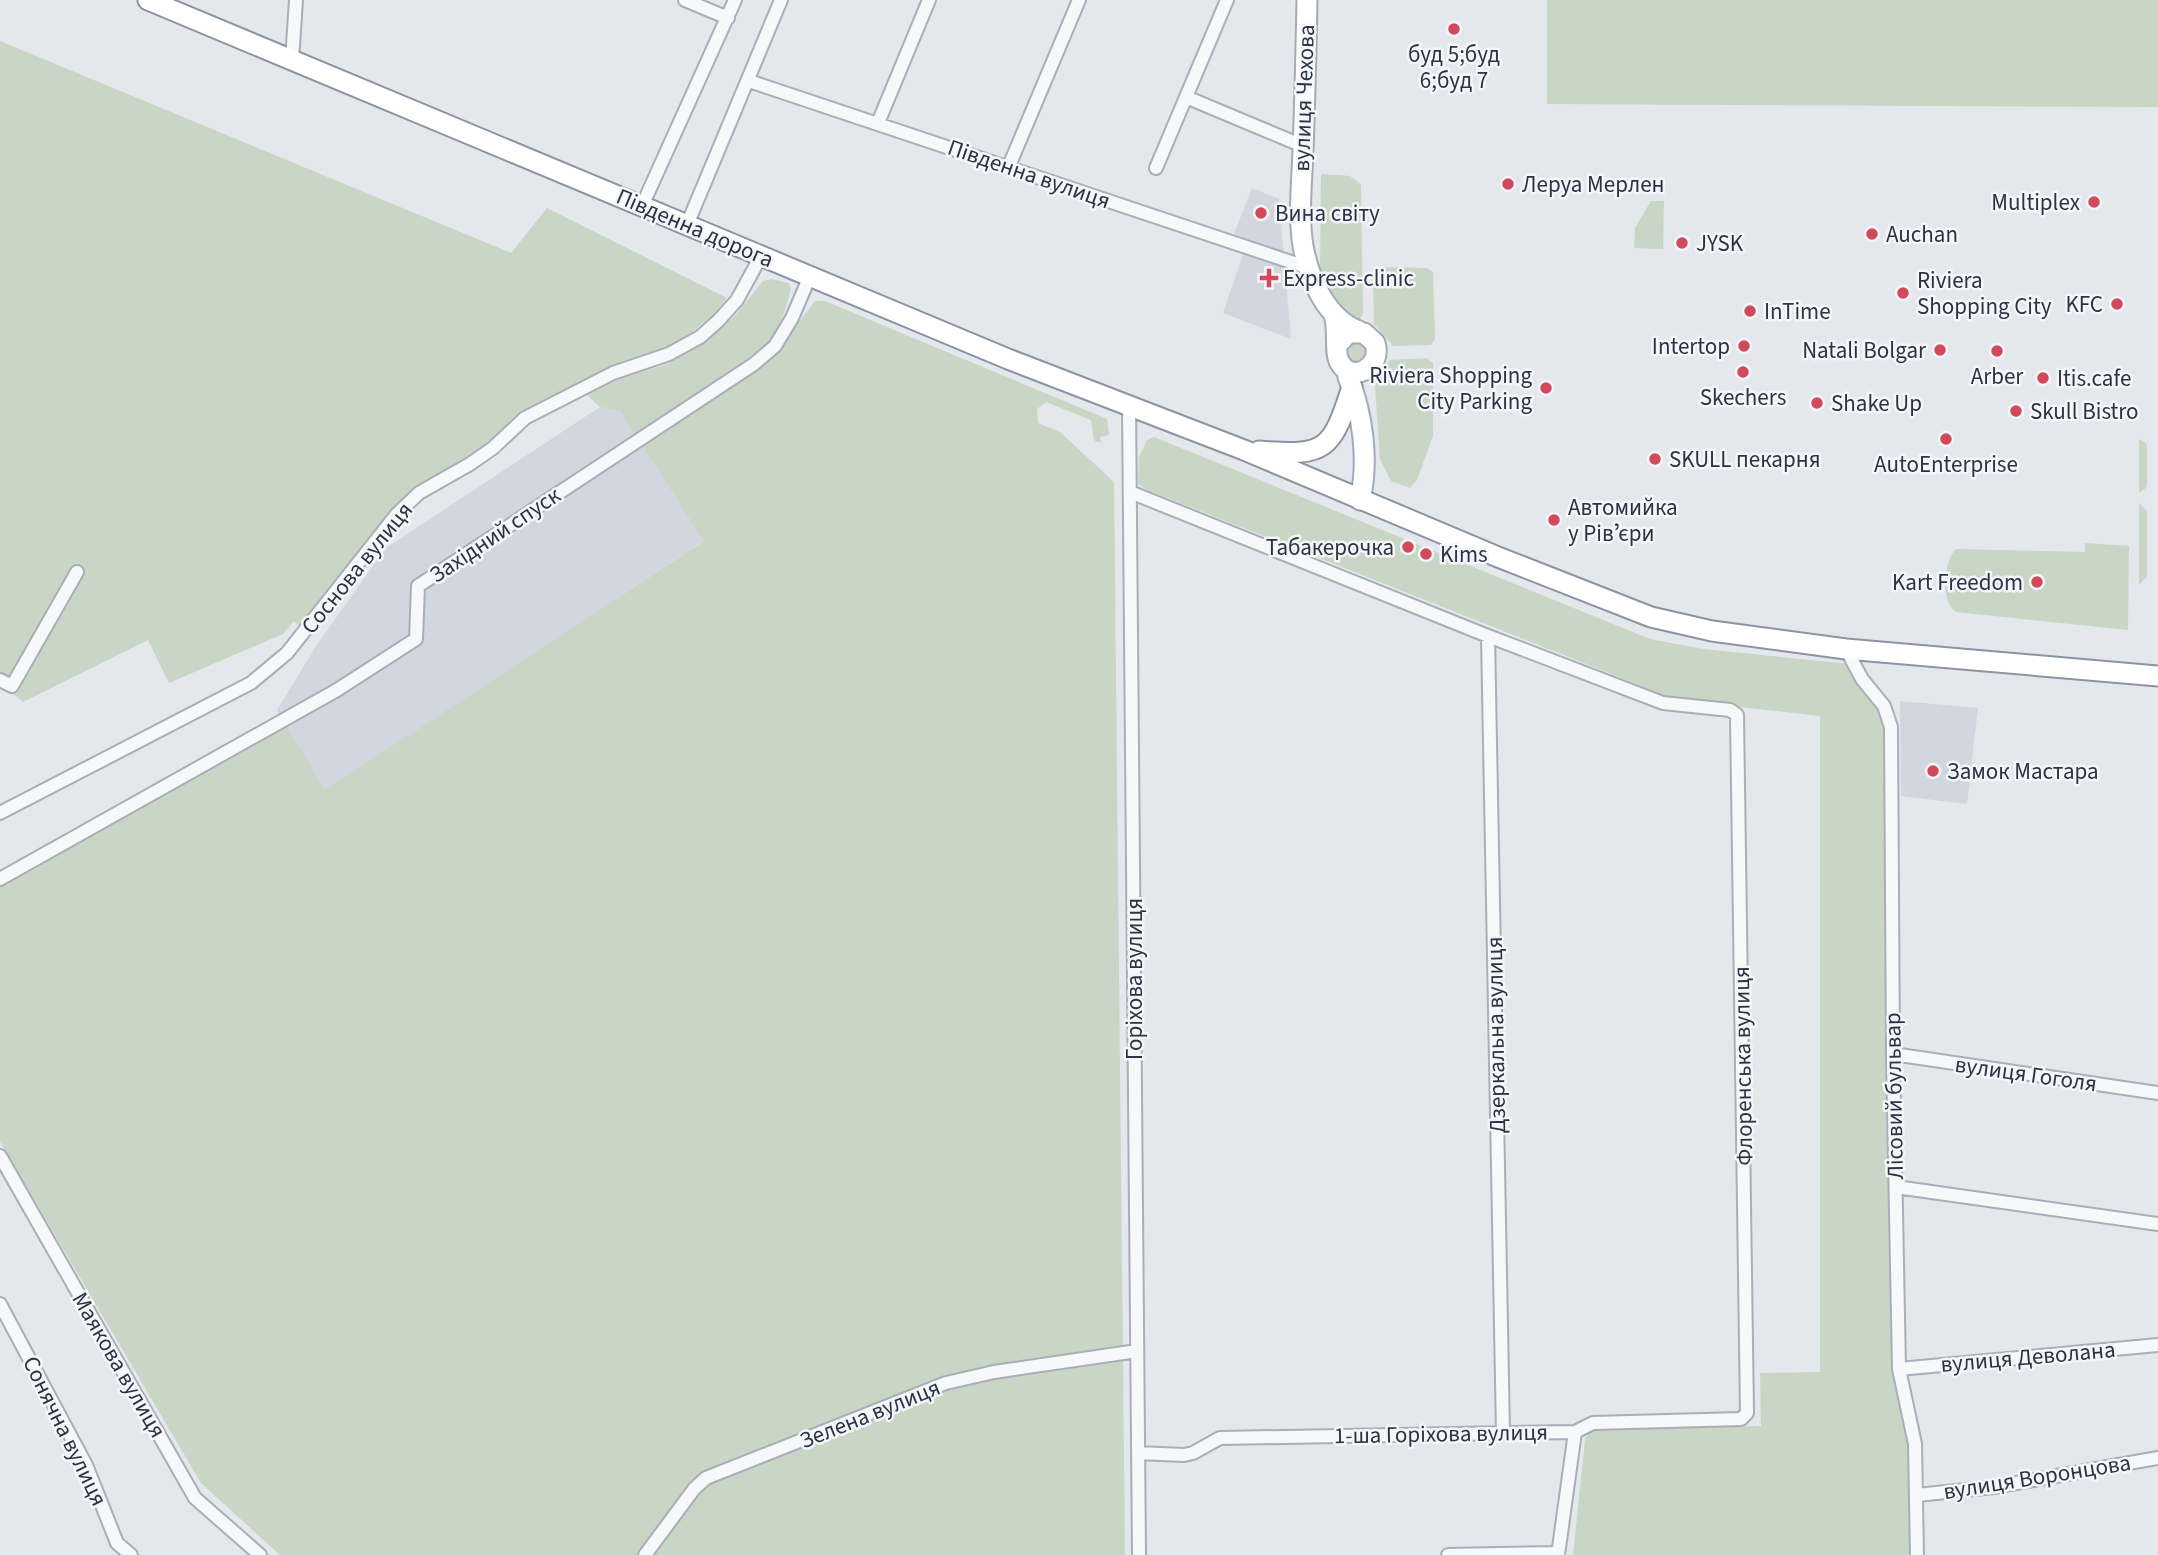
<svg xmlns="http://www.w3.org/2000/svg" width="2158" height="1555" font-family="'Source Sans 3',sans-serif">
<style>
.built{fill:#d2d6de}
.green{fill:#c9d6c5}
.lines{fill:none;stroke-linecap:round;stroke-linejoin:round}
.minor-casing{stroke:#a9aeb7;stroke-width:16}
.primary-casing{stroke:#a3abb8;stroke-width:23}
.trunk-casing{stroke:#8b94a3;stroke-width:23}
.minor{stroke:#f7f8fa;stroke-width:12}
.primary{stroke:#fff;stroke-width:19}
.trunk{stroke:#fff;stroke-width:19}
.poi-dot{fill:#d1495b;stroke:#f4f6f9;stroke-width:2.5}
.labels{text-anchor:middle;dominant-baseline:central;stroke-width:5;stroke-linejoin:round;paint-order:stroke}
.poi-label{font-size:23px;fill:#2b3445;stroke:#f4f6f9;text-anchor:start}
.street-label{font-size:23px;fill:#2b3445;stroke:#f4f6f9}
</style>
<rect width="100%" height="100%" fill="#e4e7ec"/>
<path class="built" d="M 1252,188 L 1279,199 L 1291,339 L 1223,313 L 1248,240 L 1234,234 Z
M 600,407 L 620,411 L 705,540 L 324,791 L 277,710 L 318,643 L 386,548 Z
M 1900,701 L 1978,708 L 1967,804 L 1901,796 Z"/>
<path class="green" d="M 1547,0 L 2158,0 L 2158,107 L 1547,104 Z
M 0,41 L 511,253 L 547,208 L 727,298 L 713,315 L 677,344 L 610,368 L 476,458 L 420,490 L 303,630 L 294,621 L 283,634 L 169,683 L 148,640 L 23,702 L 0,683 Z
M 1321,174 L 1350,176 L 1361,184 L 1363,313 L 1360,320 L 1354,322 L 1331,296 L 1320,268 Z
M 1651,201 L 1664,201 L 1663,249 L 1634,248 L 1635,228 Z
M 1380,267 L 1427,268 L 1433,272 L 1435,339 L 1431,345 L 1393,346 L 1374,324 L 1373,274 L 1377,268 Z
M 772,279 L 788,283 L 791,288 C 786,312 779,329 763,348 L 635,434 L 620,411 L 600,407 L 587,395 L 618,379 L 667,364 L 694,348 L 734,317 L 763,281 Z
M 815,301 L 825,301 L 1107,419 L 1109,435 L 1100,437 L 1101,442 L 1097,442 L 1094,440 L 1091,420 L 1046,402 L 1037,409 L 1038,423 L 1060,432 L 1114,482 L 1125,1555 L 280,1555 L 201,1483 L 0,1142 L 0,886 L 284,722 L 325,790 L 704,541 L 642,445 L 777,351 Z
M 1353,335 L 1374,355 L 1352,368 L 1341,346 Z
M 1427,358 L 1433,363 L 1433,436 L 1417,480 L 1410,488 L 1391,481 L 1380,459 L 1375,387 L 1378,376 L 1390,360 Z
M 1154,437 L 1650,639 L 1703,649 L 1850,664 L 1886,721 L 1896,1369 L 1910,1439 L 1911,1555 L 1573,1555 L 1585,1439 L 1592,1429 L 1761,1426 L 1760,1373 L 1820,1372 L 1820,716 L 1677,700 L 1143,488 L 1138,484 L 1139,457 L 1147,440 Z
M 2139,439 L 2146,443 L 2147,447 L 2147,484 L 2146,488 L 2139,493 Z
M 2139,503 L 2147,511 L 2147,576 L 2139,585 Z
M 2085,543 L 2129,546 L 2128,630 L 1956,612 C 1940,601 1943,562 1956,549 L 2085,552 Z"/>
<g class="lines">
<g class="minor-casing">
<path id="minor" d="M 685,0 L 728,18
M 292,60 L 296,0
M 749,81 L 1309,268
M 1186,97 L 1303,146
M 878,123 L 929,0
M 1009,166 L 1079,0
M 1156,168 L 1227,0
M 642,206 L 735,0
M 687,225 L 781,0
M 1129,404 L 1139,1555
M 1130,492 L 1488,636 L 1663,703 L 1730,710 L 1737,715 L 1747,1413 L 1741,1419 L 1593,1423 L 1575,1432 L 1220,1438 L 1193,1453 L 1184,1455 L 1138,1453
M 1488,636 L 1503,1433
M 1846,649 L 1862,679 L 1884,706 L 1891,727 L 1893,1054 L 1899,1369 L 1915,1444 L 1917,1555
M 0,680 L 12,686 L 77,572
M 0,813 L 251,683 L 287,653 L 397,514 L 419,493 L 470,464 L 493,448 L 525,418 L 613,373 L 669,354 L 700,337 L 718,321 L 737,300 L 761,256
M 0,879 L 337,690 L 416,639 L 418,586 L 754,364 L 775,346 L 792,318 L 810,276
M 1893,1054 L 2158,1093
M 0,1156 L 195,1498 L 260,1555
M 1896,1187 L 2158,1224
M 0,1304 L 86,1465 L 117,1543 L 131,1555
M 1899,1369 L 2158,1345
M 1917,1495 L 1994,1487 L 2158,1458
M 645,1555 L 694,1489 L 706,1478 L 946,1383 L 994,1372 L 1137,1351
M 1448,1555 L 1558,1553
M 1558,1555 L 1575,1432"/>
</g>
<g class="primary-casing">
<path id="primary" d="M 1307,0 C 1306,50 1305,100 1303,150 C 1302,181 1298,215 1303,246 C 1309,278 1326,319 1359,331
M 1334,315 C 1339,331 1334,351 1339,361 C 1350,384 1383,369 1375,343 L 1364,333 L 1348,333 L 1338,344
M 1348,377 C 1363,414 1369,461 1360,500"/>
</g>
<g class="trunk-casing">
<path id="trunk" d="M 148,0 L 1008,359 L 1244,450 L 1498,557 L 1651,617 L 1712,631 L 1846,649 L 2158,676
M 1259,451 C 1327,457 1332,449 1352,387"/>
</g>
<use href="#minor" class="minor"/>
<use href="#primary" class="primary"/>
<use href="#trunk" class="trunk"/>
</g>
<g class="poi-dot">
<circle cx="1454" cy="29" r="7"/>
<circle cx="1508" cy="184" r="7"/>
<circle cx="2094" cy="202" r="7"/>
<circle cx="1261" cy="213" r="7"/>
<circle cx="1872" cy="234" r="7"/>
<circle cx="1682" cy="243" r="7"/>
<path d="M1265.5 267.5h7v7h7v7h-7v7h-7v-7h-7v-7h7z"/>
<circle cx="1903" cy="293" r="7"/>
<circle cx="2117" cy="304" r="7"/>
<circle cx="1750" cy="311" r="7"/>
<circle cx="1744" cy="346" r="7"/>
<circle cx="1940" cy="350" r="7"/>
<circle cx="1997" cy="351" r="7"/>
<circle cx="1743" cy="372" r="7"/>
<circle cx="2043" cy="378" r="7"/>
<circle cx="1546" cy="388" r="7"/>
<circle cx="1817" cy="403" r="7"/>
<circle cx="2016" cy="411" r="7"/>
<circle cx="1946" cy="439" r="7"/>
<circle cx="1655" cy="459" r="7"/>
<circle cx="1554" cy="520" r="7"/>
<circle cx="1408" cy="547" r="7"/>
<circle cx="1426" cy="554" r="7"/>
<circle cx="2037" cy="582" r="7"/>
<circle cx="1933" cy="771" r="7"/>
</g>
<g class="labels">
<g class="poi-label">
<text x="1454" y="54" text-anchor="middle">буд 5;буд<tspan x="1454" dy="26">6;буд 7</tspan></text>
<text x="1522" y="184">Леруа Мерлен</text>
<text x="2080" y="202" text-anchor="end">Multiplex</text>
<text x="1275" y="213">Вина світу</text>
<text x="1886" y="234">Auchan</text>
<text x="1696" y="243">JYSK</text>
<text x="1283" y="278">Express-clinic</text>
<text x="1917" y="280">Riviera<tspan x="1917" dy="26">Shopping City</tspan></text>
<text x="2103" y="304" text-anchor="end">KFC</text>
<text x="1764" y="311">InTime</text>
<text x="1730" y="346" text-anchor="end">Intertop</text>
<text x="1926" y="350" text-anchor="end">Natali Bolgar</text>
<text x="1532" y="375" text-anchor="end">Riviera Shopping<tspan x="1532" dy="26">City Parking</tspan></text>
<text x="1997" y="376" text-anchor="middle">Arber</text>
<text x="2057" y="378">Itis.cafe</text>
<text x="1743" y="397" text-anchor="middle">Skechers</text>
<text x="1831" y="403">Shake Up</text>
<text x="2030" y="411">Skull Bistro</text>
<text x="1669" y="459">SKULL пекарня</text>
<text x="1946" y="464" text-anchor="middle">AutoEnterprise</text>
<text x="1568" y="507">Автомийка<tspan x="1568" dy="26">у Рівʼєри</tspan></text>
<text x="1394" y="547" text-anchor="end">Табакерочка</text>
<text x="1440" y="554">Kims</text>
<text x="2023" y="582" text-anchor="end">Kart Freedom</text>
<text x="1947" y="771">Замок Мастара</text>
</g>
<g class="street-label">
<text transform="translate(1304 98) rotate(-88)">вулиця Чехова</text>
<text transform="translate(1029 174) rotate(19)">Південна вулиця</text>
<text transform="translate(695 228) rotate(23)">Південна дорога</text>
<text transform="translate(495 535) rotate(-34)">Західний спуск</text>
<text transform="translate(357 568) rotate(-51)">Соснова вулиця</text>
<text transform="translate(1134 979) rotate(-90)">Горіхова вулиця</text>
<text transform="translate(1496 1035) rotate(-91)">Дзеркальна вулиця</text>
<text transform="translate(1743 1066) rotate(-91)">Флоренська вулиця</text>
<text transform="translate(2026 1074) rotate(8)">вулиця Гоголя</text>
<text transform="translate(1894 1096) rotate(-91)">Лісовий бульвар</text>
<text transform="translate(2028 1357) rotate(-5)">вулиця Деволана</text>
<text transform="translate(119 1365) rotate(60)">Маякова вулиця</text>
<text transform="translate(870 1414) rotate(-22)">Зелена вулиця</text>
<text transform="translate(65 1431) rotate(64)">Сонячна вулиця</text>
<text transform="translate(1441 1434) rotate(-1)">1-ша Горіхова вулиця</text>
<text transform="translate(2037 1477) rotate(-9)">вулиця Воронцова</text>
</g>
</g>
</svg>
